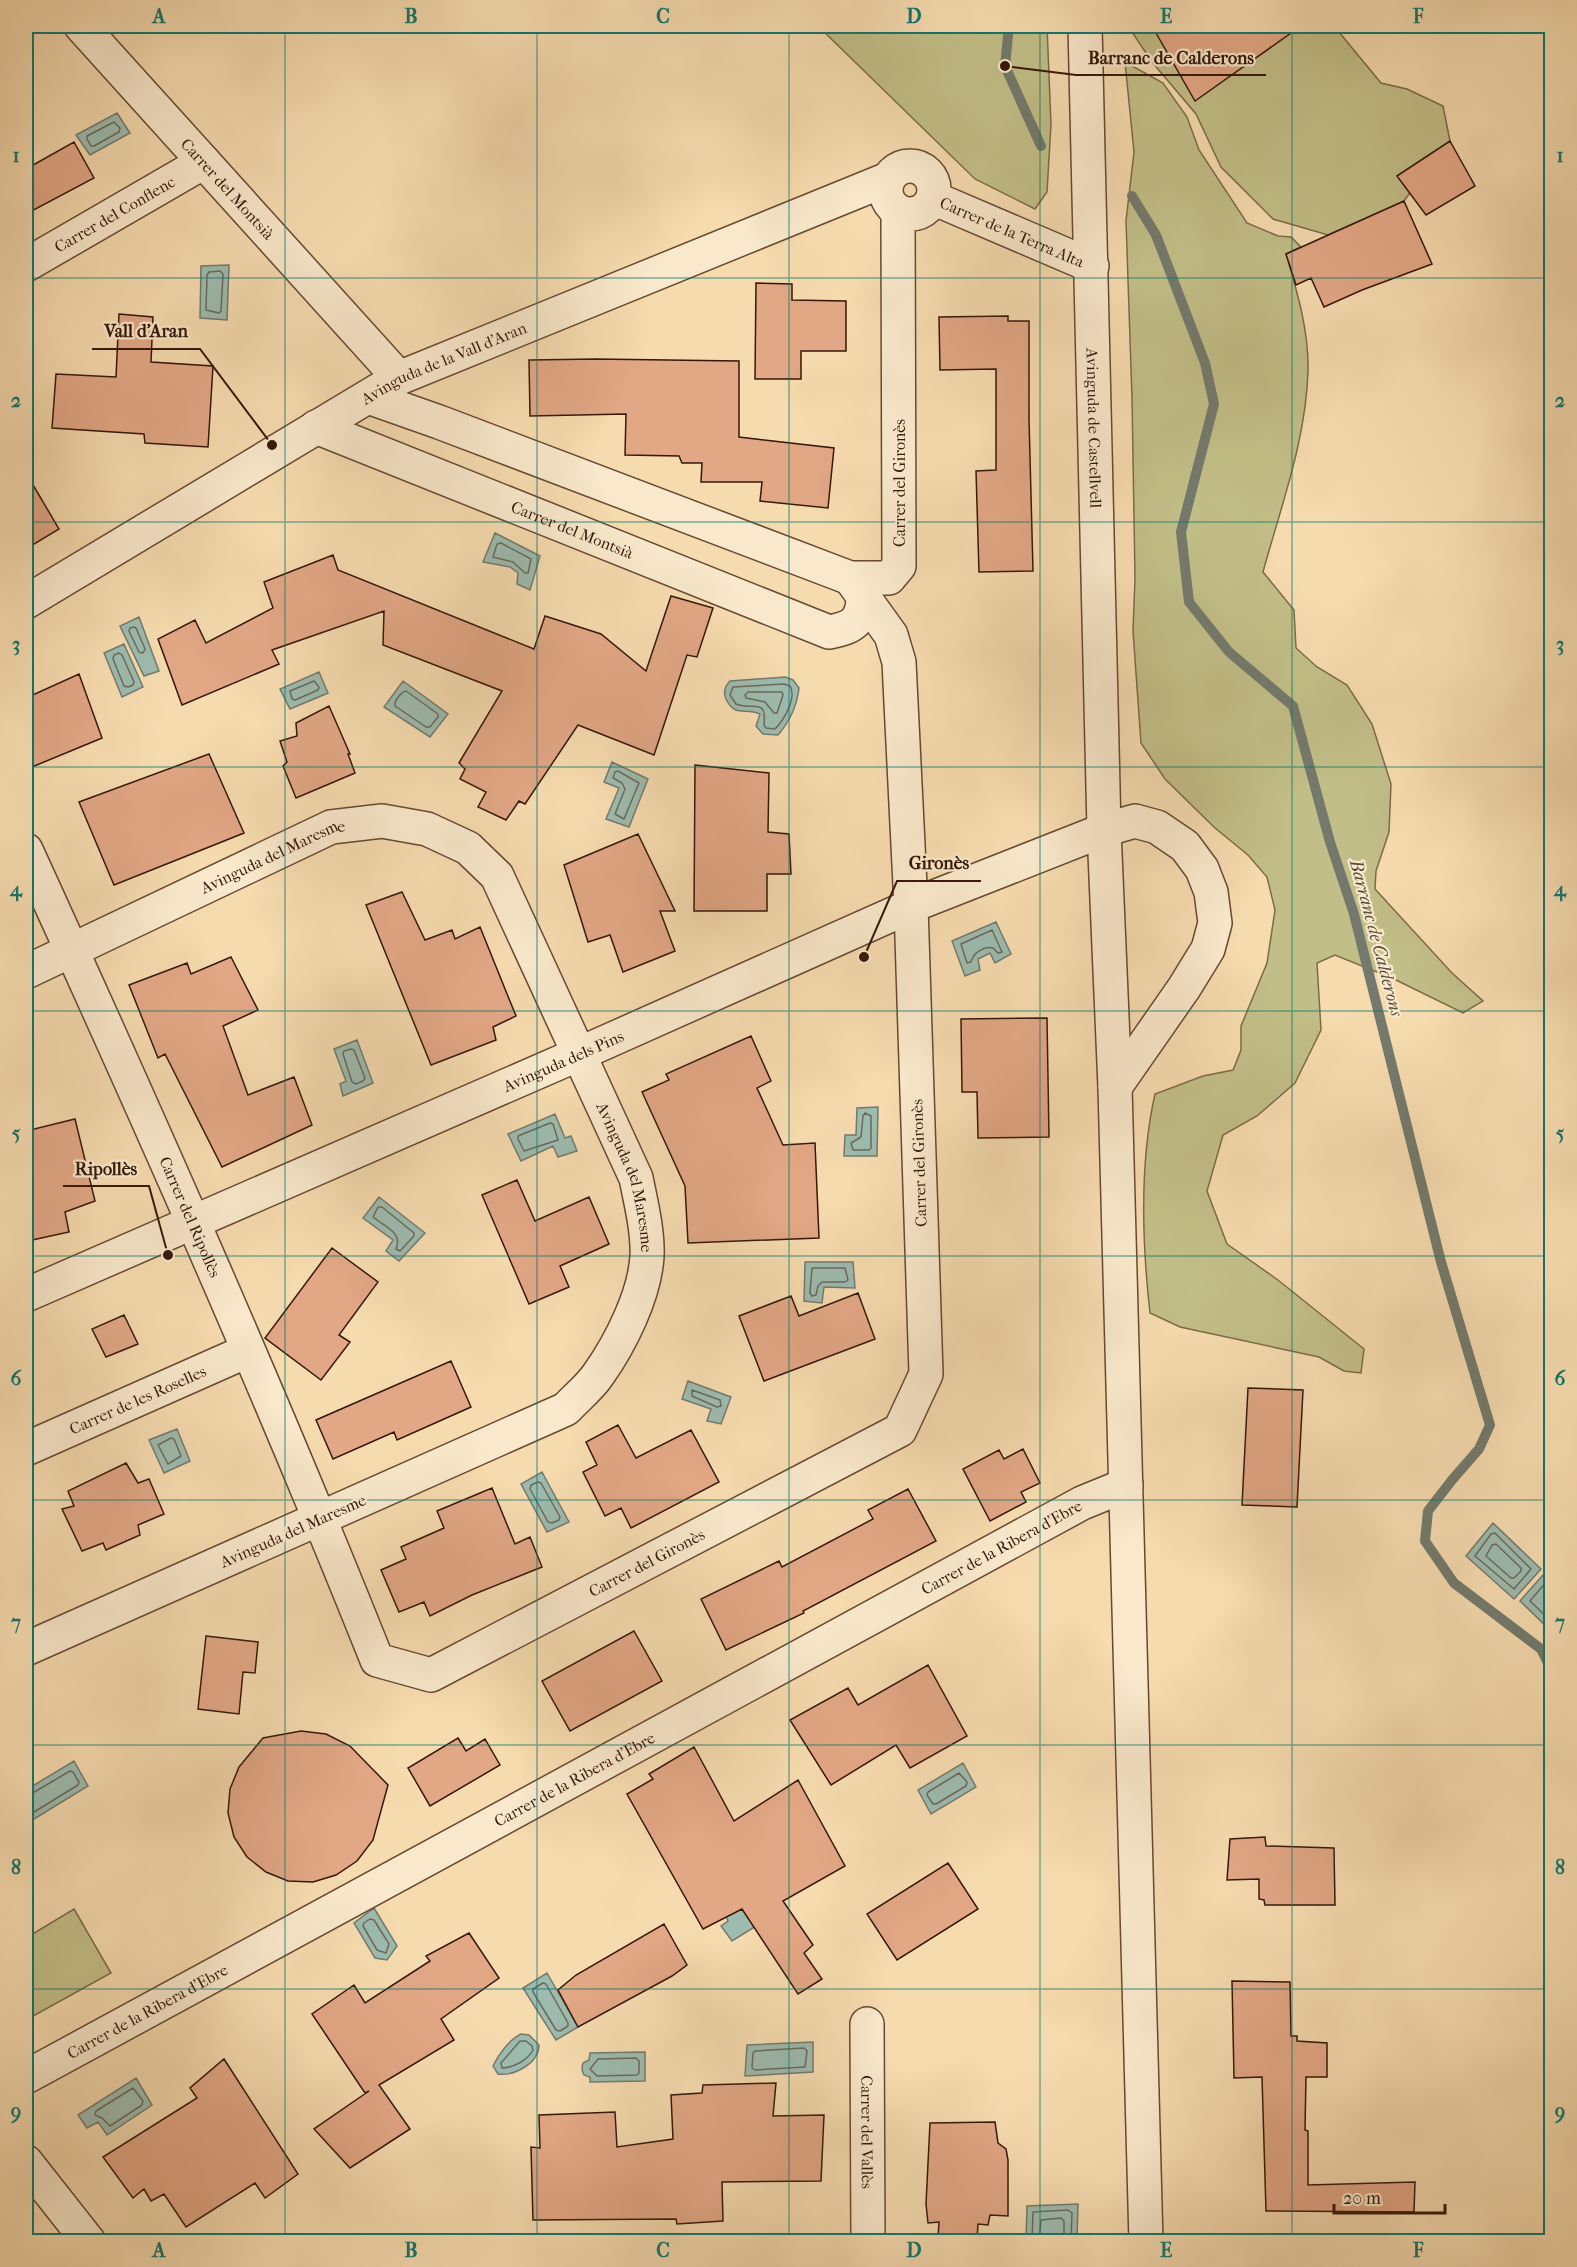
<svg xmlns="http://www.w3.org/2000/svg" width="1577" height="2267" font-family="'IM FELL French Canon',serif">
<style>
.green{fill:#c2be87;stroke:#7c6b48;stroke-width:1.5}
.water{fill:#9dbbaf;stroke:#737a6d;stroke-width:1.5}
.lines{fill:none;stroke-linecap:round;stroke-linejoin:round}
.shore{stroke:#696a5c;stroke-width:1.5}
.stream{stroke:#737a6d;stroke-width:10}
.building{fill:#e2a785;stroke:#351809;stroke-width:1.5}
.minor-casing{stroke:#654932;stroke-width:36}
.tertiary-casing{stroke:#654932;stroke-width:36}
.minor{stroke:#f9e8cb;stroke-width:33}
.tertiary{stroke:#f9e8cb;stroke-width:33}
.grid{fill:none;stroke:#0f766e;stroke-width:1.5;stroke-opacity:0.55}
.labels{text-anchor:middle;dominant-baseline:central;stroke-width:4.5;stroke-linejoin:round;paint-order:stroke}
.street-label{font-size:16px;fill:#351809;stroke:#f9e8cb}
.water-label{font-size:18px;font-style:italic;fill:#54493b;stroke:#f9e8cb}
.leader{fill:none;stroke:#351809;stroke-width:2}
.callout-dot{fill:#351809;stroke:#f9e8cb;stroke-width:2}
.callout-label{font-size:18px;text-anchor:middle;font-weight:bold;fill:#351809;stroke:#f9e8cb;stroke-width:4.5;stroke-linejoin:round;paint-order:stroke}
.neatline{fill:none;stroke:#0f766e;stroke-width:2}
.grid-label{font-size:20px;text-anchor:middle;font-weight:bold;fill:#0f766e}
</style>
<rect width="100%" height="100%" fill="#f6dbaf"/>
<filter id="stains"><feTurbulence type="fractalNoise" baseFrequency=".00333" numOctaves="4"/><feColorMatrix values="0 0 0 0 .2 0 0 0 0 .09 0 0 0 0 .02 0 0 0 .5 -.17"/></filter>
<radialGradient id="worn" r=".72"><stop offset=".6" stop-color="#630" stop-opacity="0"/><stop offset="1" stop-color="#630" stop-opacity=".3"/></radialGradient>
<path class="green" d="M 818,26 L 1047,26 L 1051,124 L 1047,192 L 1035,209 L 975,179 Z
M 1128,26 L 1334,26 L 1381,83 L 1407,89 L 1443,106 L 1450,141 L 1397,176 L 1410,193 L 1404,201 L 1328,235 L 1273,219 L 1221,167 L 1196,114 L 1152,62 Z
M 1125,62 L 1163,83 L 1187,117 L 1199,150 L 1247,223 L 1278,236 L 1291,237 L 1301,247 L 1286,254 C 1297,291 1309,331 1308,371 C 1306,440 1281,506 1263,572 L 1294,610 L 1296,648 L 1317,667 L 1347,685 L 1372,724 L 1391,784 L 1389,832 L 1376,871 L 1375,889 L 1452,973 L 1483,1001 L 1463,1013 L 1394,979 L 1335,955 L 1317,963 L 1321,1030 L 1295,1083 L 1257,1116 L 1223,1135 L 1207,1191 L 1227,1244 L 1278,1280 L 1364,1349 L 1361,1373 L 1344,1371 L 1319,1357 L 1180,1327 L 1150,1313 C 1142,1242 1139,1165 1155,1094 L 1203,1076 L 1233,1070 L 1241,1050 L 1241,1026 L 1267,963 L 1275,910 L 1267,877 L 1248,855 L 1215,828 L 1165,779 L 1141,743 L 1133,631 L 1135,578 L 1132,398 L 1126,221 L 1134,152 Z
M 74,1909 L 111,1973 L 26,2020 L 26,1938 Z"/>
<path class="water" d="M 117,113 L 130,133 L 90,155 L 76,135 Z
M 229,265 L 227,320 L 200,318 L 201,266 Z
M 495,533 L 540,556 L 530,590 L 517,584 L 518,573 L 510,567 L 483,562 Z
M 139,617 L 159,671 L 144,676 L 120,626 Z
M 124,644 L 143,687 L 122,697 L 104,653 Z
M 319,672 L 328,693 L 290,709 L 280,689 Z
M 785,677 L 793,680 L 799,688 C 797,706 790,721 778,735 L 763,734 L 756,726 L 760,714 C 745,707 735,718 726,699 C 723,692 725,686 730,681 Z
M 403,681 L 448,714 L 430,737 L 384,707 Z
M 612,762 L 648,779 L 629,827 L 606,819 L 619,788 L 604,782 Z
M 996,922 L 1011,954 L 995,963 L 990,953 L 978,959 L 980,970 L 965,976 L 952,941 Z
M 357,1040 L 373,1083 L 343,1096 L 340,1084 L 346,1081 L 334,1049 Z
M 878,1107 L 877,1156 L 844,1156 L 845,1135 L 856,1135 L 857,1108 Z
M 555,1114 L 565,1138 L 571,1136 L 577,1151 L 558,1157 L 553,1146 L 521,1161 L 508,1134 Z
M 379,1197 L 425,1233 L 399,1261 L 386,1251 L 393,1240 L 363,1218 Z
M 805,1262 L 853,1262 L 855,1288 L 824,1287 L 822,1303 L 804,1301 Z
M 688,1381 L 731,1397 L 721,1424 L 707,1421 L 711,1409 L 682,1399 Z
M 177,1429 L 190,1461 L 164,1473 L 149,1440 Z
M 542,1472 L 569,1522 L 547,1532 L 521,1484 Z
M 1493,1523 L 1541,1569 L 1514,1599 L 1466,1556 Z
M 1551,1566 L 1551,1631 L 1520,1601 Z
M 74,1761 L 88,1786 L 26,1824 L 26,1790 Z
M 963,1763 L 976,1787 L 931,1814 L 918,1790 Z
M 763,1883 L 780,1911 L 732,1941 L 721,1926 L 728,1921 L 722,1908 Z
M 374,1908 L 397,1946 L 387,1960 L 375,1958 L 354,1923 Z
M 547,1973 L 578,2027 L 556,2040 L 523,1988 Z
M 521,2034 L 529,2035 L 539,2045 C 539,2063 515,2076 498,2074 L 493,2066 C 498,2055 510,2039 521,2034 Z
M 813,2042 L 813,2072 L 745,2076 L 747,2045 Z
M 645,2052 L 645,2081 L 590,2082 L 590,2077 L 584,2075 C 582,2071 581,2068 583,2063 L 589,2060 L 590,2053 Z
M 136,2078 L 152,2105 L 107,2135 L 98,2122 L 87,2128 L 78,2115 Z
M 1078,2204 L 1077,2241 L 1026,2241 L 1027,2206 Z"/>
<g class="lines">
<path class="shore" d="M 114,122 L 120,128 L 119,132 L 94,146 L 91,146 L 87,139 L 87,136 Z
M 209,272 L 220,271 L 223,274 L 221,311 L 219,313 L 206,310 L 207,275 Z
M 501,543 L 531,559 L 528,573 L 525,573 L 513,562 L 493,557 L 497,544 Z
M 134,627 L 136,628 L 145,649 L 143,653 L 139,652 L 129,631 L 130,628 Z
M 119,653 L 122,655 L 134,682 L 133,685 L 128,687 L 124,686 L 113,659 L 114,655 Z
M 314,681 L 319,687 L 318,690 L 295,700 L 292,699 L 290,691 Z
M 784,684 L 790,686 C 797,698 784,720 775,729 L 766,728 L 764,725 C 767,697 754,711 736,704 L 730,695 L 733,687 Z
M 406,691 L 438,714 L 438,717 L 430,727 L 426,727 L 395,706 C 394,701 401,692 406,691 Z
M 748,692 L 782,692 L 783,695 L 777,713 L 774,713 L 765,702 L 746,698 L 745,695 Z
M 618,771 L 639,783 L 624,819 L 615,814 L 625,789 L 622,783 L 613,778 L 615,772 Z
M 992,930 L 1002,952 L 998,953 L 993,948 C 984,946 973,953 971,962 L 967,963 L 961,944 Z
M 351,1049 L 354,1050 L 365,1078 L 363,1081 L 356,1084 L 352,1082 L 343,1054 L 344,1051 Z
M 865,1113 L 871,1116 L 871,1148 L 869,1150 L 853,1150 L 851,1143 L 861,1137 L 863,1116 Z
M 550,1123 L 553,1124 L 558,1140 L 524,1151 L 518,1139 L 518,1136 Z
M 378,1207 L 382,1207 L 414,1233 L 414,1236 L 400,1251 L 396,1249 C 403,1232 385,1227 373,1217 Z
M 812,1268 L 845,1268 L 848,1280 L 845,1282 L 822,1282 L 818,1286 L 816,1295 L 812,1296 L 810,1293 Z
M 692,1390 L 720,1400 L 721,1406 L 717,1407 L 692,1396 Z
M 171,1438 L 174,1439 L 181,1456 L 168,1464 L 158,1445 Z
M 538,1482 L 541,1483 L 560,1517 L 559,1520 L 552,1523 L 548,1522 L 530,1489 L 531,1485 Z
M 1495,1533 L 1531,1569 L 1514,1589 L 1475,1556 L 1491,1534 Z
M 1496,1544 L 1521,1568 L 1521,1571 L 1514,1578 L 1511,1578 L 1486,1556 L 1492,1545 Z
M 1552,1575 L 1530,1601 L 1552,1622
M 959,1773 L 967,1782 L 966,1786 L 936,1804 L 933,1804 L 927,1795 L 928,1792 Z
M 26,1795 L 31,1794 L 70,1771 L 73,1772 L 79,1782 L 78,1785 L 26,1817
M 370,1919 L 374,1920 L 389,1944 L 386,1953 L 377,1950 L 363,1926 L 364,1923 Z
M 543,1983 L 546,1984 L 568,2023 L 568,2026 L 560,2031 L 556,2030 L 533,1992 L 533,1989 Z
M 520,2041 L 526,2041 L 532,2046 L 533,2050 C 528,2060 513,2068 502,2068 L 501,2063 Z
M 804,2048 L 807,2051 L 805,2067 L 755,2070 L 752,2068 L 753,2053 L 755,2051 Z
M 636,2058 L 639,2061 L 639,2073 L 637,2075 L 597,2076 L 590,2069 L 598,2059 Z
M 133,2088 L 143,2101 L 142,2105 L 110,2126 L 102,2118 L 95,2115 L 96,2111 Z
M 1032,2242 L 1033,2212 L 1068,2210 L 1072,2213 L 1071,2242
M 1039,2242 L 1041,2220 L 1061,2218 L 1064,2221 L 1064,2242"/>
<path class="stream" d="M 1009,26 L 1005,66 L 1041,146
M 1132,196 L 1156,235 L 1205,363 L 1214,404 L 1181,532 L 1189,602 L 1229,652 L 1293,706 L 1330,842 L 1354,914 L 1441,1262 L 1490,1425 L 1479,1449 L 1452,1480 L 1428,1511 L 1425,1541 L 1454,1583 L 1541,1649 L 1552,1671"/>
</g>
<path class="building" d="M 1152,26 L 1301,26 L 1195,101 Z
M 1450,141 L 1475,186 L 1426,215 L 1397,176 Z
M 74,142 L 94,178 L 26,214 L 26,169 Z
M 1404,201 L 1432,264 L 1362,290 L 1324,307 L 1311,278 L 1296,285 L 1286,254 Z
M 756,283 L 792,284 L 792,300 L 846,301 L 846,351 L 801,351 L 801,379 L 755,379 Z
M 119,314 L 153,317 L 151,362 L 213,366 L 208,447 L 145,443 L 144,434 L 52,428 L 56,374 L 116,377 Z
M 1008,316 L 1008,321 L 1029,321 L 1029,419 L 1033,571 L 979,572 L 976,471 L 996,470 L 996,369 L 940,370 L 939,317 Z
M 596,359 L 739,361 L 739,437 L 834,448 L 828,508 L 760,501 L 762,482 L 701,482 L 702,463 L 682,463 L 679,456 L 625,455 L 626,414 L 530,416 L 529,360 Z
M 26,473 L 59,529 L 26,549 Z
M 333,555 L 338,570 L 534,649 L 545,616 L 601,634 L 646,671 L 671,596 L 713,608 L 697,657 L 687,655 L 654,755 L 578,725 L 525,804 L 519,801 L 506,820 L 478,807 L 486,792 L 460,779 L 465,769 L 459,763 L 502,691 L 383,645 L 384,611 L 272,650 L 279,664 L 182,705 L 158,639 L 195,620 L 206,643 L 273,608 L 264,582 Z
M 79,674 L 102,738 L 32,767 L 26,748 L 26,698 Z
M 329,706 L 350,754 L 348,754 L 355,773 L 296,798 L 283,766 L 287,762 L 280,741 L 297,736 L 296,723 Z
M 209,754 L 244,833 L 114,885 L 79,802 Z
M 695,765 L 769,773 L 768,832 L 789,834 L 791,874 L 767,874 L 767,911 L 694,911 Z
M 638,834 L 675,911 L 660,911 L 675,951 L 623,972 L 610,935 L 588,942 L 564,865 Z
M 402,892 L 425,940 L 452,930 L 455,939 L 480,927 L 516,1016 L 493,1027 L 496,1040 L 431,1065 L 366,905 Z
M 231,957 L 258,1010 L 223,1026 L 248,1095 L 294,1077 L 312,1125 L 222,1167 L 165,1054 L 158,1058 L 129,985 L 187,963 L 191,974 Z
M 1047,1018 L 1049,1137 L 978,1138 L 977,1092 L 962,1092 L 961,1019 Z
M 751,1036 L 771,1081 L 757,1088 L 783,1145 L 815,1143 L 819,1238 L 688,1243 L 685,1186 L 642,1092 L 669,1080 L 666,1074 Z
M 75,1119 L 95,1201 L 65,1212 L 69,1232 L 32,1240 L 26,1216 L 26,1131 Z
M 517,1180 L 535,1221 L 589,1197 L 609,1244 L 560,1266 L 569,1287 L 529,1304 L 482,1195 Z
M 332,1248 L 378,1282 L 339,1335 L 350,1342 L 321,1380 L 265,1338 Z
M 858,1293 L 875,1339 L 764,1381 L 739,1316 L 791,1296 L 799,1316 Z
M 124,1315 L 138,1344 L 106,1357 L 92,1329 Z
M 451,1361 L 471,1407 L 397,1440 L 394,1432 L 333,1459 L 316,1420 Z
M 1248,1388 L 1303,1390 L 1297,1507 L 1242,1505 Z
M 618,1425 L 636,1458 L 691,1430 L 719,1482 L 631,1528 L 621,1508 L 605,1516 L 583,1472 L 597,1465 L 586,1442 Z
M 1023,1449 L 1040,1483 L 1021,1492 L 1026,1502 L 990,1521 L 963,1469 L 999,1450 L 1004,1459 Z
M 126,1463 L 138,1483 L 149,1479 L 164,1514 L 138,1525 L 140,1535 L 106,1550 L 103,1543 L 82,1551 L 62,1509 L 74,1506 L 68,1491 Z
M 492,1488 L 515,1544 L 530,1537 L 542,1567 L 472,1595 L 430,1616 L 424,1602 L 399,1612 L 381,1570 L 406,1559 L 401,1547 L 444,1528 L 437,1511 Z
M 908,1489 L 936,1541 L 803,1611 L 804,1613 L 726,1650 L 701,1599 L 779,1561 L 782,1567 L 873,1519 L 868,1510 Z
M 634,1631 L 662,1681 L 570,1731 L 542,1681 Z
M 206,1636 L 258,1642 L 255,1673 L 243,1672 L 239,1714 L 198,1709 Z
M 928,1665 L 967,1736 L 910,1768 L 896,1745 L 831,1785 L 790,1720 L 848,1688 L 858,1705 Z
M 301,1731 L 326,1734 L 350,1746 L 388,1785 L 373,1840 L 357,1861 L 336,1875 L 313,1882 L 288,1881 L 266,1872 L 247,1857 L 234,1837 L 228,1813 L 230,1789 L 239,1767 L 263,1738 Z
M 458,1738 L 466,1751 L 485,1739 L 500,1765 L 430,1806 L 408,1768 Z
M 694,1747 L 734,1821 L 798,1780 L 845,1866 L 783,1901 L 813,1945 L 804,1953 L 822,1979 L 798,1994 L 742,1909 L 703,1929 L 627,1794 L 653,1779 L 649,1774 Z
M 1265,1837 L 1266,1846 L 1334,1848 L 1335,1905 L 1265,1905 L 1264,1900 L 1259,1899 L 1259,1879 L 1227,1880 L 1230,1839 Z
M 948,1863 L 978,1909 L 897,1960 L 867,1914 Z
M 664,1924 L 687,1965 L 672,1976 L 578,2027 L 558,1990 L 576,1975 Z
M 469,1933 L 499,1978 L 441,2019 L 454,2040 L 379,2085 L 410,2129 L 350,2168 L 314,2129 L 369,2091 L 365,2093 L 312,2014 L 354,1985 L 365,2003 L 430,1961 L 426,1956 Z
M 1232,1981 L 1290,1982 L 1291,2036 L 1297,2036 L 1297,2041 L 1327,2043 L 1327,2077 L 1306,2077 L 1305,2130 L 1308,2131 L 1308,2185 L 1415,2182 L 1414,2212 L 1266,2211 L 1262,2077 L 1234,2078 Z
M 224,2059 L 298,2174 L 265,2198 L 255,2183 L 186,2227 L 164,2194 L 151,2201 L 144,2189 L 133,2198 L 103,2157 L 197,2098 L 190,2088 Z
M 776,2083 L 773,2116 L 824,2115 L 821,2181 L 722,2182 L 723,2221 L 677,2224 L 676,2219 L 533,2220 L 531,2147 L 540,2148 L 539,2115 L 615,2112 L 617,2147 L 673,2139 L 671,2095 L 702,2093 L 703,2085 Z
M 995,2122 L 998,2143 L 1006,2149 L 1008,2160 L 1008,2216 L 990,2215 L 988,2225 L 978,2224 L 977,2240 L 938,2238 L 939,2222 L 928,2223 L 926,2204 L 930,2123 Z"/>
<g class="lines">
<g class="minor-casing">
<g id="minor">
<path id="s1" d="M 81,26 L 399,378"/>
<circle cx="910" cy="190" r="24"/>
<path id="s2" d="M 933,198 L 1092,266"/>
<path id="s3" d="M 26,265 L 204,162"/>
<path d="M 368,397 L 439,422 L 850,578 L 889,578 L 899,566 L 898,211"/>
<path id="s4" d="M 316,427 L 829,632 C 855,627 861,622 864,595"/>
<path id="s5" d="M 26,602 L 399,378 L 888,179"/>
<path id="s6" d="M 26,850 C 148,1117 268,1387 377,1660 L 431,1675 L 900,1430 L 926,1374 L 911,906 L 899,662 L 891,635 L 850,578"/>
<path id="s7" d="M 26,972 L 331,827 L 382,821 L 427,829 L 468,848 L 497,876 L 636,1178 C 641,1203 648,1231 647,1256 C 645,1295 620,1344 598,1375 C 589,1388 576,1398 566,1409 L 26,1649"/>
<path id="s8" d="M 26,1295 L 579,1054 L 911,906 L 1104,830"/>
<path id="s9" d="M 26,1449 L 247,1351"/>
<path id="s10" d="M 867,2024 L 868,2242"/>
<path id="s11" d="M 26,2077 L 1082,1503 L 1126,1485"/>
<path d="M 26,2162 L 89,2242"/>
</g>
</g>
<g class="tertiary-casing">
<g id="tertiary">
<path id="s12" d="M 1085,26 L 1104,830 L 1115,1087 L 1146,2242"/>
<path d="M 1104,830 L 1135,821 L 1157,827 L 1185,846 L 1202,869 L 1211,892 L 1215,923 L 1208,949 L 1184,988 L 1115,1087"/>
</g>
</g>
<use href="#minor" class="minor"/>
<use href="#tertiary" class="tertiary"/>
</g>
<path class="grid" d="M 285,26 L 285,2242M 537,26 L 537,2242M 789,26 L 789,2242M 1040,26 L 1040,2242M 1292,26 L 1292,2242M 26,278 L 1552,278M 26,522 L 1552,522M 26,767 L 1552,767M 26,1011 L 1552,1011M 26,1256 L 1552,1256M 26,1500 L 1552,1500M 26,1745 L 1552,1745M 26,1989 L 1552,1989"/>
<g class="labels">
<g class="street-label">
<text stroke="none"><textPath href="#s1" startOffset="219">Carrer del Montsià</textPath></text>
<text stroke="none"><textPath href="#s3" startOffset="102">Carrer del Conflenc</textPath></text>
<text stroke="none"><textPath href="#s2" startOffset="86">Carrer de la Terra Alta</textPath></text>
<text stroke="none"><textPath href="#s5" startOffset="482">Avinguda de la Vall d'Aran</textPath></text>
<text stroke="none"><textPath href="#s12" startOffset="402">Avinguda de Castellvell</textPath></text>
<text transform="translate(899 483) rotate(-90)">Carrer del Gironès</text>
<text stroke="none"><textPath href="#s4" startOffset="276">Carrer del Montsià</textPath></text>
<text stroke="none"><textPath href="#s7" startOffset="273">Avinguda del Maresme</textPath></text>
<text stroke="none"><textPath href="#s8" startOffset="586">Avinguda dels Pins</textPath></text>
<text transform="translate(919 1163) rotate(-92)">Carrer del Gironès</text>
<text stroke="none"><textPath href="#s7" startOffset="849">Avinguda del Maresme</textPath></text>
<text stroke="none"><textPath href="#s6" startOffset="402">Carrer del Ripollès</textPath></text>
<text stroke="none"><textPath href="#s9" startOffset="122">Carrer de les Roselles</textPath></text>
<text transform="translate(293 1531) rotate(-24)">Avinguda del Maresme</text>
<text stroke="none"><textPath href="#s11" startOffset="1110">Carrer de la Ribera d'Ebre</textPath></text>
<text stroke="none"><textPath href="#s6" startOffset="1182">Carrer del Gironès</textPath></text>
<text stroke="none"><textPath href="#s11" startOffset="624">Carrer de la Ribera d'Ebre</textPath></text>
<text stroke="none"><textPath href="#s11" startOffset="138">Carrer de la Ribera d'Ebre</textPath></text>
<text stroke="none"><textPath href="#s10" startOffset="108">Carrer del Vallès</textPath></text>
</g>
<g class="water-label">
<text transform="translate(1376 938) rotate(75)">Barranc de Calderons</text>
</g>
</g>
<path class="leader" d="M1005 66L1076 75H1266M272 445L200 349H92M864 957L897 881H981M168 1255L149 1186H63"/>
<g class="callout-dot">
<circle cx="1005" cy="66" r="6"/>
<circle cx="272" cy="445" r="6"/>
<circle cx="864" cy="957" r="6"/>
<circle cx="168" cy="1255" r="6"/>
</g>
<g class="callout-label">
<text x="1171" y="64">Barranc de Calderons</text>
<text x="146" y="337">Vall d'Aran</text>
<text x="939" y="869">Gironès</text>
<text x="106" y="1175">Ripollès</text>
</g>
<rect width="1577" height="2267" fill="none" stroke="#f6dbaf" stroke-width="66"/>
<path d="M1334 2204v9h111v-9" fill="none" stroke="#351809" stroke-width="3"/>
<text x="1343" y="2204" font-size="18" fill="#351809" stroke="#f9e8cb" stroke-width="4.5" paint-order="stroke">20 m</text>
<rect x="33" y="33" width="1511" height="2201" class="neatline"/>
<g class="grid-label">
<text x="159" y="23">A</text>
<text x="411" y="23">B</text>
<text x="663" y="23">C</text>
<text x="914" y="23">D</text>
<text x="1166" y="23">E</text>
<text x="1418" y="23">F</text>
<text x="16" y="162">1</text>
<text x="1560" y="162">1</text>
<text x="16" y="407">2</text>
<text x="1560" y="407">2</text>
<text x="16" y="651">3</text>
<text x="1560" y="651">3</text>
<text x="16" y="896">4</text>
<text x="1560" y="896">4</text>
<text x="16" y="1140">5</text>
<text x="1560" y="1140">5</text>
<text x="16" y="1385">6</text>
<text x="1560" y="1385">6</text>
<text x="16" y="1629">7</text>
<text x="1560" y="1629">7</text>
<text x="16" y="1874">8</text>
<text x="1560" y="1874">8</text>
<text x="16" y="2119">9</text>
<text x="1560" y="2119">9</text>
<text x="159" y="2257">A</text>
<text x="411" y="2257">B</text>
<text x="663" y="2257">C</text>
<text x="914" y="2257">D</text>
<text x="1166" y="2257">E</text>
<text x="1418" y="2257">F</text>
</g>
<rect width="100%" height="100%" filter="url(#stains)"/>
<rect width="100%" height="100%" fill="url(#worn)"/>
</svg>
